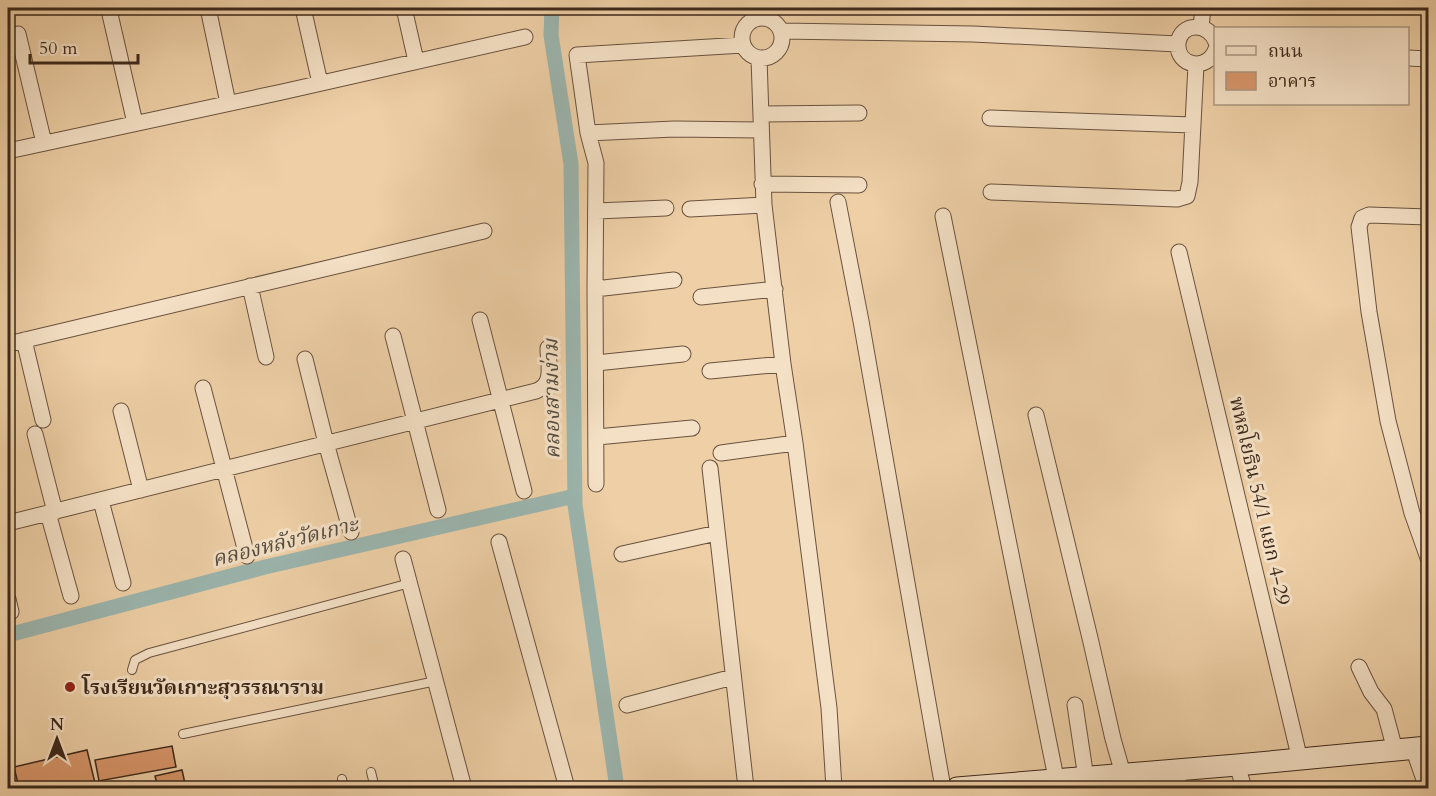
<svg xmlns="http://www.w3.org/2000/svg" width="1436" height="796" font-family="Cardo,'Noto Serif Thai',serif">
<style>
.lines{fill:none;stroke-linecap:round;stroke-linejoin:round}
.canal{stroke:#9bb5ae;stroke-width:15}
.building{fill:#d8976b;stroke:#3d291b;stroke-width:1.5}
.lane-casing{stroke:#69523e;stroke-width:10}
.street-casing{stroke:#69523e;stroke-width:17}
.secondary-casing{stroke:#3d291b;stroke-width:23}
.lane{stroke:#f4e0c5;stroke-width:8}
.street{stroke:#f4e0c5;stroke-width:15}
.secondary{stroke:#f4e0c5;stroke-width:21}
.poi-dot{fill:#8f2418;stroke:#f4e0c5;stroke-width:2}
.labels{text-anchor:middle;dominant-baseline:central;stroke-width:6;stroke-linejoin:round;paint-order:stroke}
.street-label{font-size:20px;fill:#3d291b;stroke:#f4e0c5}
.poi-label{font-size:20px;font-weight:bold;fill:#3d291b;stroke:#f4e0c5;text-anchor:start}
.water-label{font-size:21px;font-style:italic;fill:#544c40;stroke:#f4e0c5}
</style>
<rect width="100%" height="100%" fill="#eecfa6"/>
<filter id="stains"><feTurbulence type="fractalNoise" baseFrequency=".00333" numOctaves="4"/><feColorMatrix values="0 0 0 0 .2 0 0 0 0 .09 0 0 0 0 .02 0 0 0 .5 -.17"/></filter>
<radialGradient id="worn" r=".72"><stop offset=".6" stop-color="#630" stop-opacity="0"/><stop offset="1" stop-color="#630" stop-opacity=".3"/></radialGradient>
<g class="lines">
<path class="canal" d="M 552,8 L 551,35 L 571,164 L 575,505 L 617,788
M 8,635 L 265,567 L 575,496"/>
</g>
<path class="building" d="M 172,746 L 176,767 L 99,781 L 95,760 Z
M 87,750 L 96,787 L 89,788 L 19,788 L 14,767 Z
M 182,770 L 186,788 L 158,788 L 155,776 Z"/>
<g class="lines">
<g class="lane-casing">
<path id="lane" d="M 132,670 L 135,660 L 149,653 L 410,583
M 183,734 L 436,681
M 371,772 L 375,788
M 342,779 L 344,788
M 134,788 L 144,788"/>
</g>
<g class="street-casing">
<path id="street" d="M 208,8 L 228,103
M 303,8 L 320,83
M 404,8 L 416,61
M 109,10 L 135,123
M742 38a20 20 0 1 1 40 0a20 20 0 1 1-40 0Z
M 1201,27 L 1203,8
M 781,31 L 973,34 L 1178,44
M 18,34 L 44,143
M 1216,42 C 1209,22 1181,22 1178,43 C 1176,67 1208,72 1216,49
M 759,58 L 764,205 L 783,364 L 795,443 L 829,708 L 834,788
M 1408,58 L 1428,59
M 762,114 L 859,113
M 990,118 L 1193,125
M 588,133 L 577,55 L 743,45
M 8,151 L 282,92 L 525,37
M 762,184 L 859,185
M 991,192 L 1177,199 L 1187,196 L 1190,182 L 1196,65
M 838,202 L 861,321 L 943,788
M 690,209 L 764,205
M 597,211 L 666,208
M 943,216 L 1058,788
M 1428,217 L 1369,215 L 1362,218 L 1359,227 L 1369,312 L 1388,421 L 1412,513 L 1428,558
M 1179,252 L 1300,760
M 250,286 L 266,357
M 595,289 L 674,280
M 701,297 L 775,289
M 480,320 L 524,491
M 393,336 L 438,510
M 24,340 L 43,420
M 8,344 L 484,231
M 305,359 L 326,443 L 351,532
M 596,363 L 683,354
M 710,371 L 783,364
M 203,388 L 247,556
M 121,411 L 141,490
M 1036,415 L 1090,638 L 1113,739 L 1127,788
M 35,434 L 55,512
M 597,437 L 692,428
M 721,453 L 795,443
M 710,468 L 746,788
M 596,484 L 595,289 L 596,163 L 588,133 L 674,129 L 761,130
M 101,501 L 123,583
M 48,513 L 71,596
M 8,523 L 536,391 C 555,384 548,364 548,348
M 499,542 L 567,788
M 622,554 L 717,533
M 403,559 L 464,788
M 8,599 L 11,612
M 1359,667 L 1371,692 L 1384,709 L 1395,750
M 627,705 L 733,677
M 1075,705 L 1086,778
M 1413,748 L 1427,788
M 1237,765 L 1244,788
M 1175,770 L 1180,788"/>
</g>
<g class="secondary-casing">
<path id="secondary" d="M 957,788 L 1237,765 L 1428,747"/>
</g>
<use href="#lane" class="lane"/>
<use href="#street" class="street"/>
<use href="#secondary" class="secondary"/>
</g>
<circle class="poi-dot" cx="70" cy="687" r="6"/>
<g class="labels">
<g class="street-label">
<text transform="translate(1260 501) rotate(77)">พหลโยธิน 54/1 แยก 4-29</text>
</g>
<g class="poi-label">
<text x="82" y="687">โรงเรียนวัดเกาะสุวรรณาราม</text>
</g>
<g class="water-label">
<text transform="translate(552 399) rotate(-91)">คลองสามง่าม</text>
<text transform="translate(285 542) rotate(-14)">คลองหลังวัดเกาะ</text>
</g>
</g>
<rect width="1436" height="796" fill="none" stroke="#eecfa6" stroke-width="30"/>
<rect x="9" y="9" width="1418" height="778" fill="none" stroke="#3d291b" stroke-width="3"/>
<rect x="15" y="15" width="1406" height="766" fill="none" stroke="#3d291b" stroke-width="1.5"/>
<rect x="1214" y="27" width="195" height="78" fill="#f4e0c5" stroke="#ab9781" stroke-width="1.5"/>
<rect x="1226" y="46" width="30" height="9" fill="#f4e0c5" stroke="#ab9781" stroke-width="1.5"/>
<text x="1268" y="57" font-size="18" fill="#3d291b">ถนน</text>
<rect x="1226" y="72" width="30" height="18" fill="#d8976b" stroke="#ab9781" stroke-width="1.5"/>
<text x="1268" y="87" font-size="18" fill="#3d291b">อาคาร</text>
<g transform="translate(57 739)" stroke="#f4e0c5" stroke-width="4.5" paint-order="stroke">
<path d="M0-4.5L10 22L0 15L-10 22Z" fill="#3d291b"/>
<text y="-9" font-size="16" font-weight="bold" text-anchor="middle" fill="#3d291b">N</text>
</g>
<path d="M30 54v9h108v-9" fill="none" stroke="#3d291b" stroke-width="3"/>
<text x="39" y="54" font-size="18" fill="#3d291b" stroke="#f4e0c5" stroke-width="4.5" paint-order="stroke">50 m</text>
<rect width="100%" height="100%" filter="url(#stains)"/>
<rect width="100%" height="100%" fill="url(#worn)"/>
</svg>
